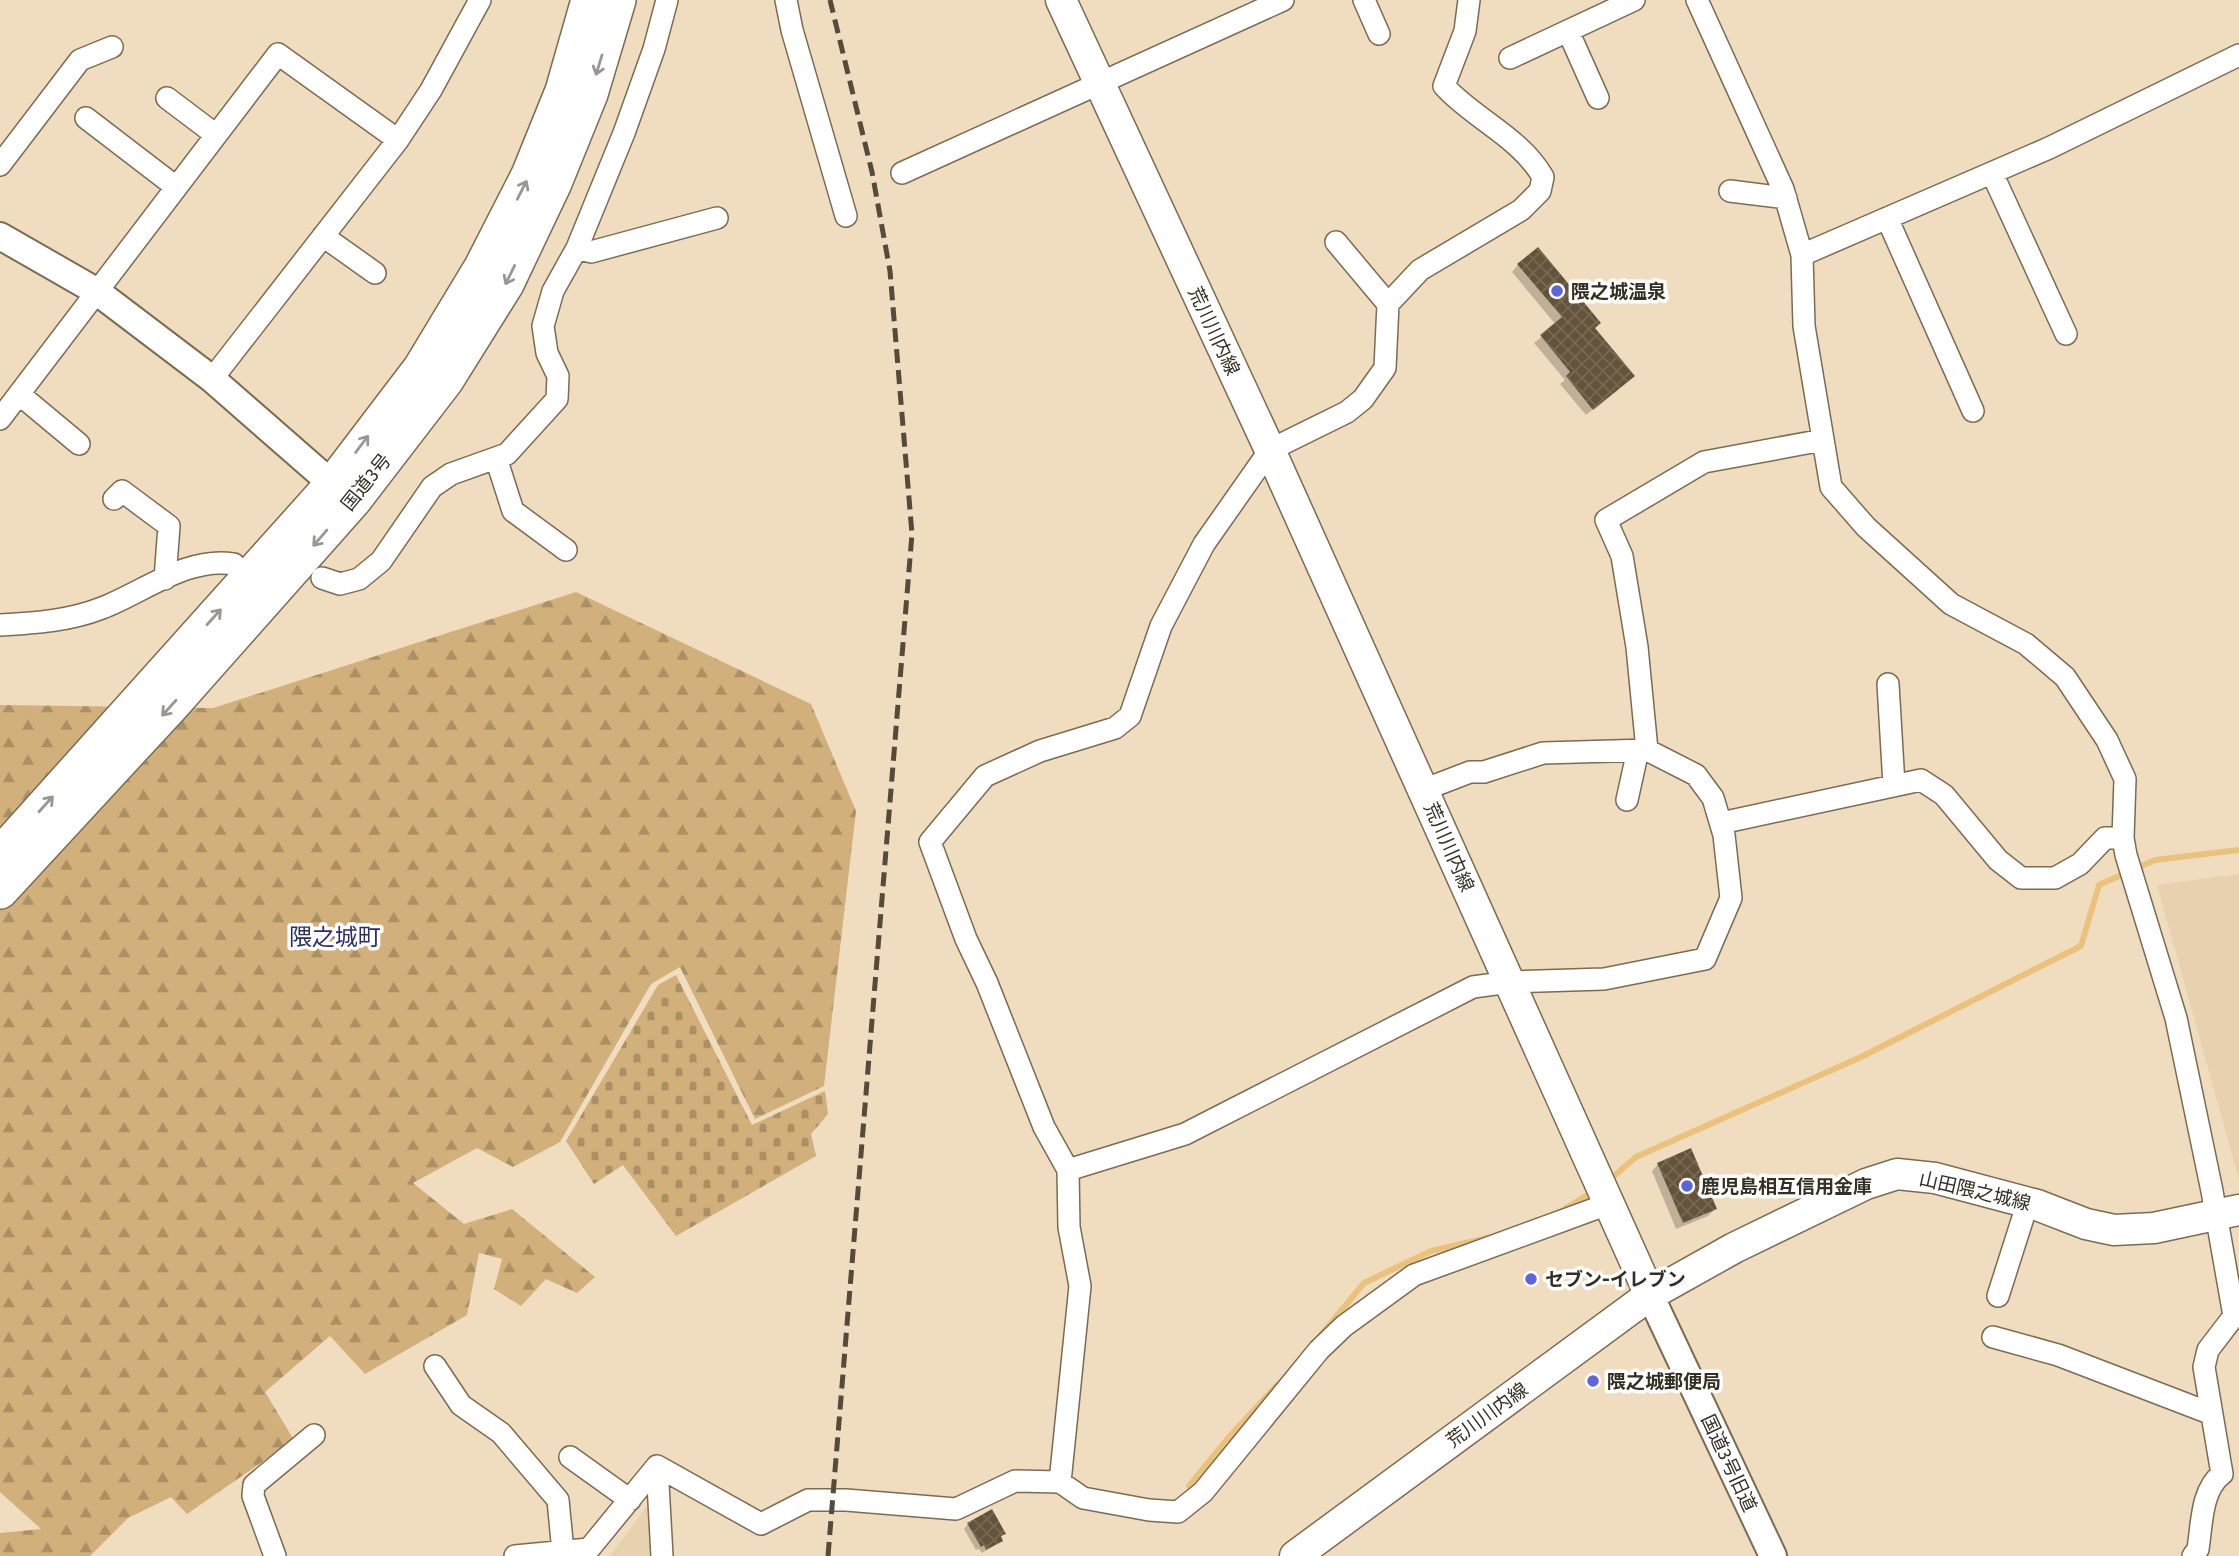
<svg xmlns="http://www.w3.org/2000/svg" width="2239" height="1556" font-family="'Fira Sans','Noto Sans JP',sans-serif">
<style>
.built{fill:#e7d1ae}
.forest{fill:url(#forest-firs)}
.cemetery{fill:url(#cemetery-stones)}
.shadow{fill:#0003}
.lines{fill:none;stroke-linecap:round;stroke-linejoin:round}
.stream{stroke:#ebc27c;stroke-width:6}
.building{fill:url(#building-cross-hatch)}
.minor-casing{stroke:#7b6b51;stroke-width:24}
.tertiary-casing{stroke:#7b6b51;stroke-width:30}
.secondary-casing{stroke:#7b6b51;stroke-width:33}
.trunk-casing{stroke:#7b6b51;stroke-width:38}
.minor{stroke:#fff;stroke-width:21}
.tertiary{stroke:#fff;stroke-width:26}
.secondary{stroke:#fff;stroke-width:30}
.trunk{stroke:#fff;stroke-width:35}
.rail{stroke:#544b3c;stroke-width:5;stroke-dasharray:14 7;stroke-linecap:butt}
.oneway{stroke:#9a9690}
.poi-dot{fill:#5d65dd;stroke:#fff;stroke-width:2.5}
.labels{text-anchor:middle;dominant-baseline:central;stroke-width:7;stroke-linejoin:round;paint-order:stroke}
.poi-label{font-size:19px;font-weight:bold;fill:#352e22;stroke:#fff;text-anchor:start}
.street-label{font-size:19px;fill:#352e22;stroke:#fff}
.quarter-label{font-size:23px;fill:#2a2e68;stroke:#fff}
</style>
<defs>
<pattern id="forest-firs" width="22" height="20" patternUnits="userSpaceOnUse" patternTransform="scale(1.75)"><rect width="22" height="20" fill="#d1b07b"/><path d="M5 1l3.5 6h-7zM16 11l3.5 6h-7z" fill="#aa9064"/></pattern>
<pattern id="cemetery-stones" width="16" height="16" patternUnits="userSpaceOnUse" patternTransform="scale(1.75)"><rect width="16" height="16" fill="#d1b07b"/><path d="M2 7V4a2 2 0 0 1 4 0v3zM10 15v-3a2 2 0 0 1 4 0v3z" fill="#aa9064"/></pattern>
<pattern id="building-cross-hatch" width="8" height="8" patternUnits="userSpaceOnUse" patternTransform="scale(1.75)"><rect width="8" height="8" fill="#63533a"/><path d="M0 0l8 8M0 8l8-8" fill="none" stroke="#766954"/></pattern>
</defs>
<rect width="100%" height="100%" fill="#f0ddc0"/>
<path class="built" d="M 2239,874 L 2239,1180 L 2157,885 Z
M 646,1507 L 654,1512 L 657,1556 L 610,1556 Z"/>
<path class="forest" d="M 576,592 L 811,704 L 856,811 L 824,1086 L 755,1119 L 680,967 L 651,984 L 560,1142 L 513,1167 L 477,1148 L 413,1183 L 464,1224 L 512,1209 L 595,1277 L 577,1293 L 546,1279 L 521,1306 L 494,1289 L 502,1259 L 479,1253 L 467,1315 L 365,1374 L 330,1336 L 265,1392 L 294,1440 L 187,1514 L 171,1497 L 128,1518 L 90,1556 L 0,1556 L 0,1533 L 41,1529 L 0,1492 L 0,705 L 213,708 Z"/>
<path class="cemetery" d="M 676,975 L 752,1125 L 825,1091 L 828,1114 L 811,1134 L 816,1156 L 676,1236 L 623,1165 L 594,1184 L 566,1141 L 658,985 Z"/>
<path class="shadow" d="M 1518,265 L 1593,328 L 1626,382 L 1586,415 L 1560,384 L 1565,380 L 1534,343 L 1556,325 L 1512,272 Z
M 1658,1164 L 1715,1209 L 1708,1216 L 1676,1229 L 1652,1171 Z
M 968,1524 L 999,1538 L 1001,1541 L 982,1553 L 979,1549 L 976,1550 L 964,1529 Z"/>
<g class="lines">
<path class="stream" d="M 1607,1182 L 1636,1157 L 1859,1058 L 2081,946 L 2099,885 L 2155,860 L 2239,850
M 1566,1208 L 1596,1190
M 1321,1335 L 1364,1283 L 1431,1251 L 1487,1238
M 1189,1486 L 1230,1436 L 1277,1385"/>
</g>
<path class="building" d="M 1538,247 L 1601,323 L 1595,328 L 1635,376 L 1593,410 L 1566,376 L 1570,372 L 1540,335 L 1562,317 L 1517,264 Z
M 1691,1148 L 1717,1209 L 1683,1223 L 1657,1163 Z
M 992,1509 L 1006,1534 L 1001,1536 L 1003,1541 L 986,1550 L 984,1545 L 981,1547 L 967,1523 Z"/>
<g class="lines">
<g class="minor-casing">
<path id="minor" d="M 786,0 L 792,30 L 846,216
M 1364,0 L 1379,34
M 1697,0 L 1783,189 L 1802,255 L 1804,326 L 1831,487 L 1866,527 L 1951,604 L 2026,644 L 2065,677 L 2107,740 L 2125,779 L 2123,838 L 2126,855 L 2176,1018 L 2212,1191 L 2234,1316 L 2208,1350 L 2204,1367 L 2222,1474 C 2201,1490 2202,1524 2198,1549 L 2193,1556
M 1568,31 L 1598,98
M 1510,58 L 1634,0
M 167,98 L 216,135
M 86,118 L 176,187
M 0,165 L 80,60 L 112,47
M 902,173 L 1283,0
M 1992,173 L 2066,334
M 1730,191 L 1786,198
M 1887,218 L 1973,411
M 323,236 L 375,273
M 1336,242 L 1388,304
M 577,248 L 591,252 L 717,218
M 1802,255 L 2049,148 L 2239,55
M 212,379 L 398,140 L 431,90 L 480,0
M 19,394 L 79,444
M 0,419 L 278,54 L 398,140
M 496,458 L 513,511 L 566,550
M 114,499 L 122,491 L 169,526 L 165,579
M 322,578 L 340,584 L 359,579 L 381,561 L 432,487 L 451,474 L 507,454 L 557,399 L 558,376 L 547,353 L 543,326 L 553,291 L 577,248 L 624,133 L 654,49 L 667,0
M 0,625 C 35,623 69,621 102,608 C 144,592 187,556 234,564
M 1888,684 L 1894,785
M 1647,750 L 1637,647 L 1622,556 L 1606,520 L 1704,462 L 1823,440
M 1627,800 L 1638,750
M 1721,823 L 1921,780 L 1944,795 L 1998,860 L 2021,878 L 2055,878 L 2080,864 L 2105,838 L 2123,838
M 1068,1170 L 1185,1134 L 1473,987 L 1510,982 L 1604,979 L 1705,959 L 1731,898 L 1724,835 L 1713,798 L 1696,775 L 1647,750 L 1543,753 L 1484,772 L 1470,772 L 1423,790
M 1998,1296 L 2028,1202
M 1993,1337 L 2058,1355 L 2212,1414
M 435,1366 L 461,1405 L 501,1433 L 558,1500 L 563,1552
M 570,1457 L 630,1500
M 657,1466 L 761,1524 L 808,1500 L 846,1500 L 956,1509 L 1015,1481 L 1060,1482 L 1083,1498 L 1149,1510 L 1178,1512 L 1203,1492 L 1319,1350 L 1344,1326 L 1414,1275 L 1608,1204
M 657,1466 L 662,1556
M 1060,1482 L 1080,1286 L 1069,1227 L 1068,1170 L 1044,1127 L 987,983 L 966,939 L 930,842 L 985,776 L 1040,751 L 1115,728 L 1130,716 L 1161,626 L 1204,544 L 1270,450 L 1347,412 L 1363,399 L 1385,368 L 1388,304 L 1420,270 L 1521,210 L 1540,191 L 1543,177 C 1520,137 1474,119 1444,86 L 1465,31 L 1469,0
M 275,1556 L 253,1496 L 254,1485 L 314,1435
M 515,1556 L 589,1549 L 657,1466"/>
</g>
<g class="tertiary-casing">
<path id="tertiary" d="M 0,236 L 96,291 L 212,379 L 347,497
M 1650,1295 L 1773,1556"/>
</g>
<g class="secondary-casing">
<path id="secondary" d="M 1061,0 L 1270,450 L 1650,1295
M 1295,1556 L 1650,1295 L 1734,1248 L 1866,1184 L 1897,1174 L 1935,1178 L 2037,1205 L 2086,1224 L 2114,1230 L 2154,1228 L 2239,1210"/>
</g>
<g class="trunk-casing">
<path id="trunk" d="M 0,855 L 332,485 L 421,368 L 482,267 L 529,175 L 563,91 L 589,0
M 0,891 L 172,705 L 353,501 L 446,380 L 506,284 L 554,183 L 590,94 L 618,0"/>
</g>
<use href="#minor" class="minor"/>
<use href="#tertiary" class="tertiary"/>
<use href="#secondary" class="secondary"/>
<use href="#trunk" class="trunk"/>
<path class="rail" d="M 828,1556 L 912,534 L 890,271 L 872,172 L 830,0"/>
</g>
<defs><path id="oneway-shaft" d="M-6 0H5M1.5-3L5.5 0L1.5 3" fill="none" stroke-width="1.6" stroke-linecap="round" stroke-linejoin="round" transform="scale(1.75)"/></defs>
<g class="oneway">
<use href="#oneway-shaft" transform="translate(599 65) rotate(107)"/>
<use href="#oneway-shaft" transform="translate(522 190) rotate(-63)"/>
<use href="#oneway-shaft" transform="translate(510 275) rotate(116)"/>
<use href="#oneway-shaft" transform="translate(362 444) rotate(-53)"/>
<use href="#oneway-shaft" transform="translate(320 538) rotate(131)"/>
<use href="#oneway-shaft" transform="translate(214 617) rotate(-48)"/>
<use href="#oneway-shaft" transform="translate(169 708) rotate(132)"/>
<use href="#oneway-shaft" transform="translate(46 804) rotate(-48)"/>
</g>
<g class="poi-dot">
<circle cx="1557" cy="291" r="7"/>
<circle cx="1687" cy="1186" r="7"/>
<circle cx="1531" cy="1279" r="7"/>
<circle cx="1593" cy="1381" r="7"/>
</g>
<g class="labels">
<g class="poi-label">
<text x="1571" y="291">隈之城温泉</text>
<text x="1701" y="1186">鹿児島相互信用金庫</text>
<text x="1545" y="1279">セブン-イレブン</text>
<text x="1607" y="1381">隈之城郵便局</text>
</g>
<g class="street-label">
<text transform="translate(1214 331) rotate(65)">荒川川内線</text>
<text transform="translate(366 482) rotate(-51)">国道3号</text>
<text transform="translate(1449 847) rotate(66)">荒川川内線</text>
<text transform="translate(1975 1191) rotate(13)">山田隈之城線</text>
<text transform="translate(1487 1415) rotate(-36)">荒川川内線</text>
<text transform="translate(1729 1463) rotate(65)">国道3号旧道</text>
</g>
<g class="quarter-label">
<text x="335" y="937">隈之城町</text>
</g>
</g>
</svg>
